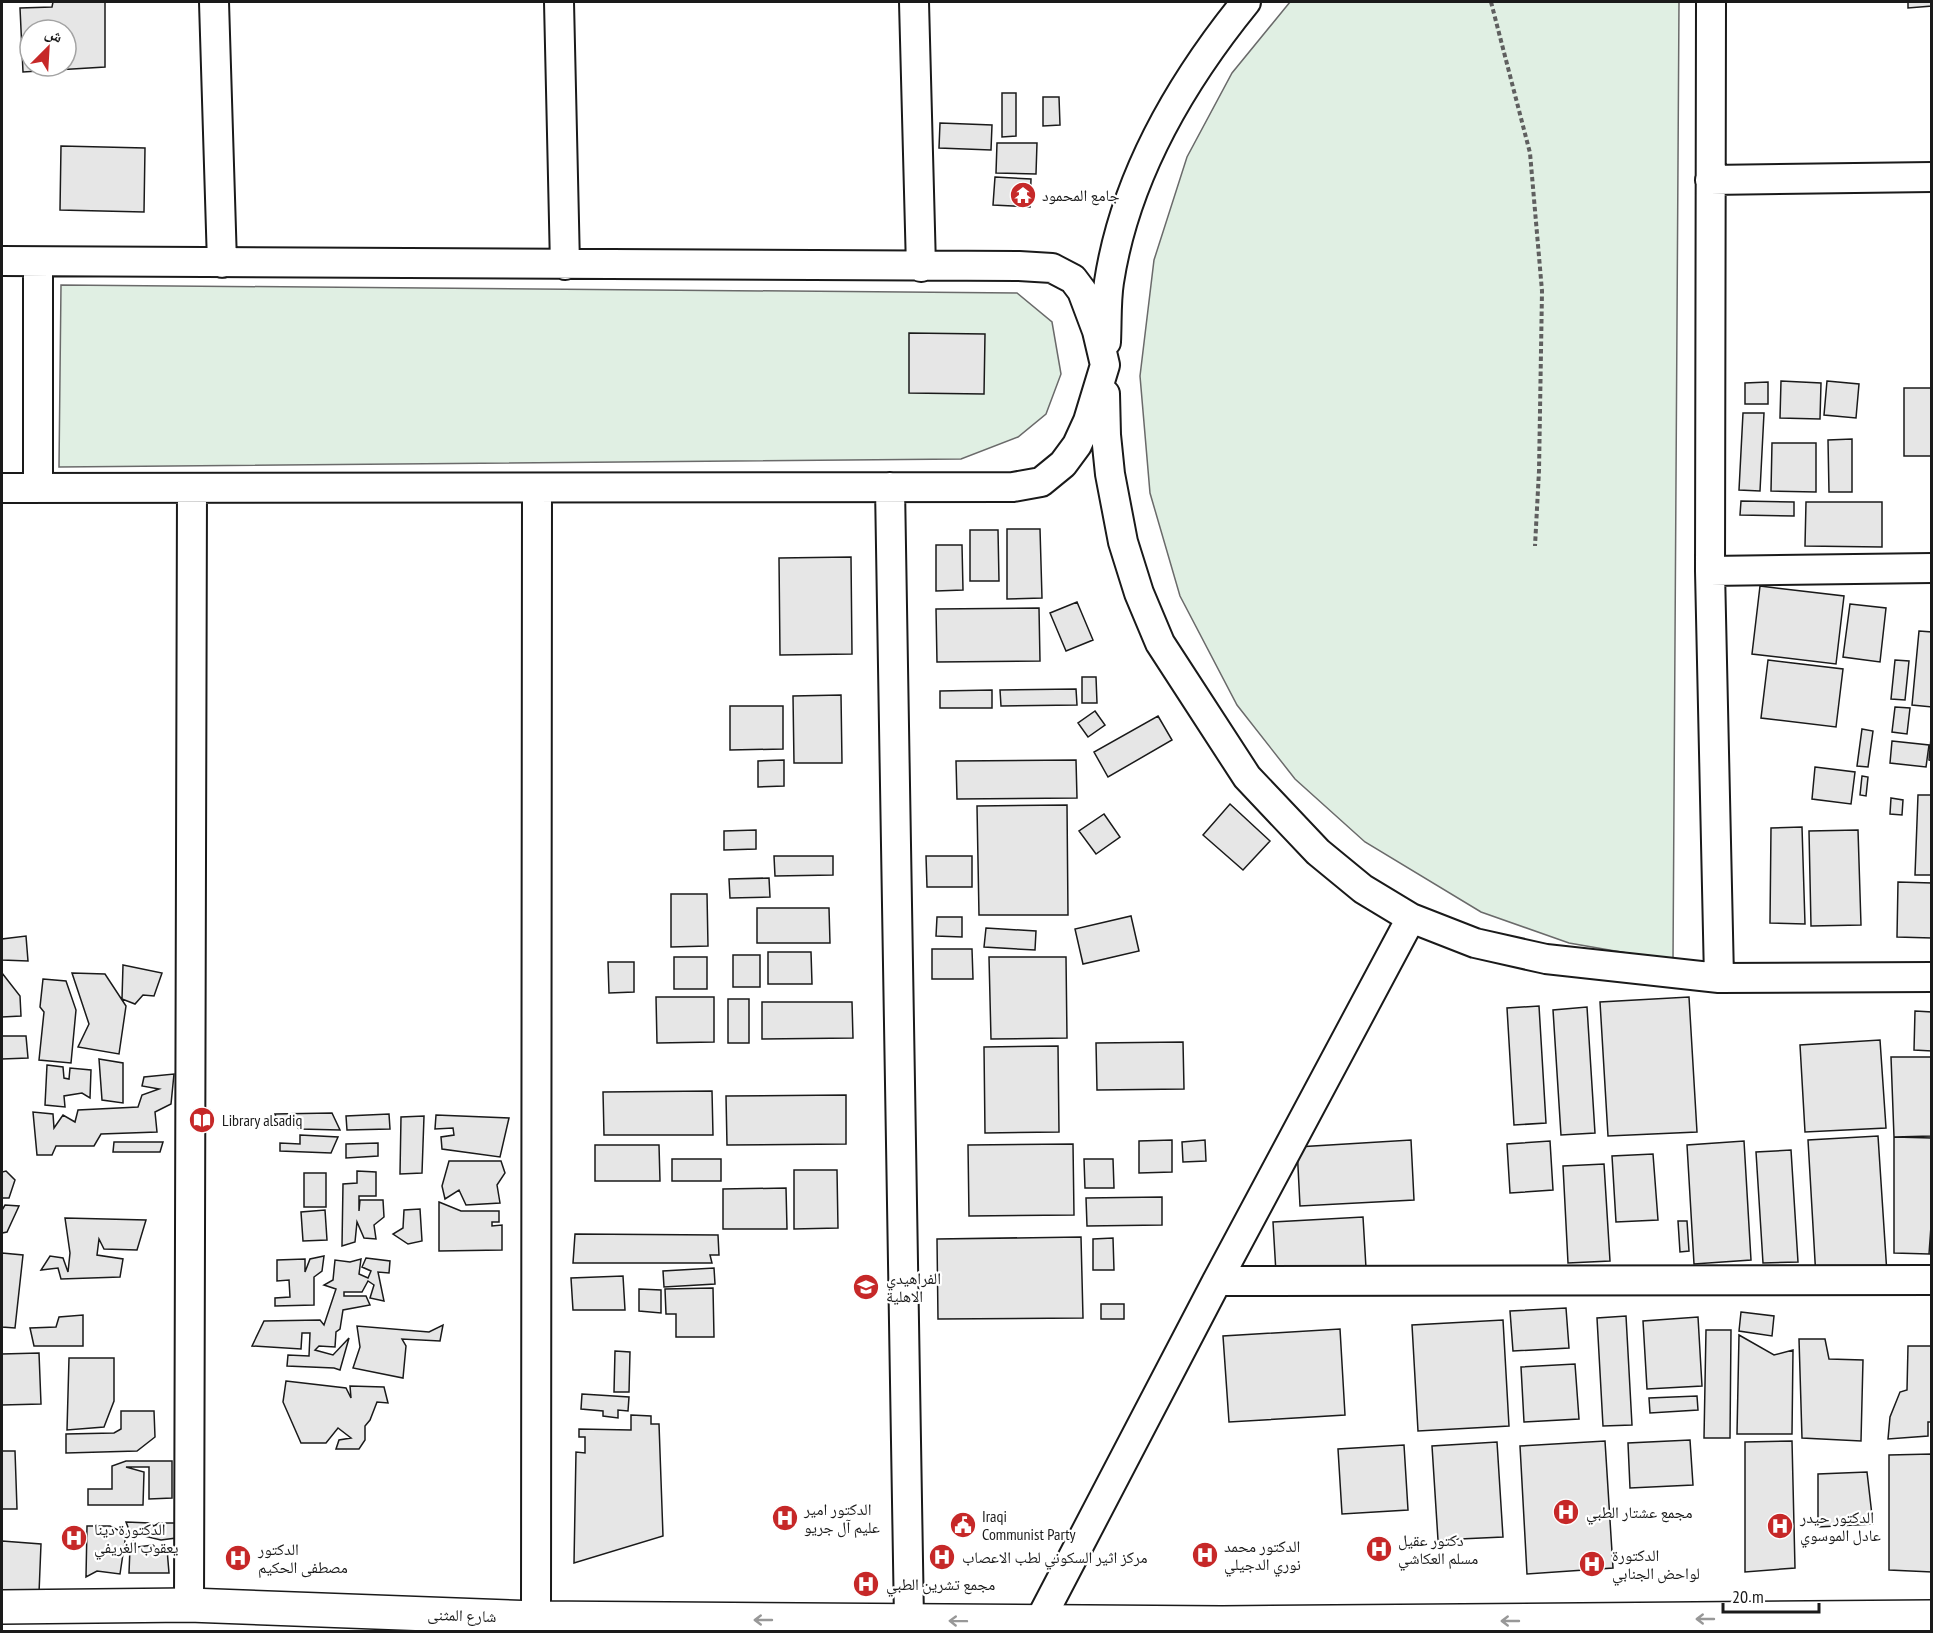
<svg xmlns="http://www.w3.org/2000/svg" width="1933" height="1633" font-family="'PT Sans Narrow','Noto Naskh Arabic',sans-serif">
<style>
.green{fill:#e0efe3;stroke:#6a6a6a;stroke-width:1.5}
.building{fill:#e6e6e6;stroke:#1a1a1a;stroke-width:1.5;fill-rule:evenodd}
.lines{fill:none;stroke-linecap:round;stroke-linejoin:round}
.minor-casing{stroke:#1a1a1a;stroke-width:32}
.secondary-casing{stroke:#1a1a1a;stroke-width:36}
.path{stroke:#5f5f5f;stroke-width:4;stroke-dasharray:4.5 3;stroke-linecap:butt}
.minor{stroke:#fff;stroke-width:28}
.secondary{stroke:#fff;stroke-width:33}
.oneway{stroke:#989898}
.labels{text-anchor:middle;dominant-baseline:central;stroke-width:4.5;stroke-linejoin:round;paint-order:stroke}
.poi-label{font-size:16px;fill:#1a1a1a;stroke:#fff;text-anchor:start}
.street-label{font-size:16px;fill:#1a1a1a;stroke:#fff}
</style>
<rect width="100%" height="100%" fill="#fff"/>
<path class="green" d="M 1290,2 L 1679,2 L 1673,961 L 1569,943 L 1481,912 L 1365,842 L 1295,779 L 1237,705 L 1180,596 L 1150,493 L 1140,376 L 1154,260 L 1187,157 L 1232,73 Z
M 61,285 L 1017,293 L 1052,322 L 1061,374 L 1046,414 L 1018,437 L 961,459 L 59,467 Z"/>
<path class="building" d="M 53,2 L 105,2 L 105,67 L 23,72 L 20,8 L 52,7 ZM 30,30 L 66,30 L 66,66 L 30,66 Z
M 1908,2 L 1932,2 L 1932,6 L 1908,8 Z
M 1002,93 L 1016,93 L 1016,136 L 1002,137 Z
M 1043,97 L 1059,97 L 1060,125 L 1043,126 Z
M 940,123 L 992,125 L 991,150 L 939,148 Z
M 997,143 L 1037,143 L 1036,174 L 996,173 Z
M 61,146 L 145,148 L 144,212 L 60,210 Z
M 995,177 L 1031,179 L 1030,207 L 993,205 Z
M 909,333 L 985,334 L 984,394 L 909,393 Z
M 1781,381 L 1821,383 L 1820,419 L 1780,418 Z
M 1827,381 L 1859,384 L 1856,418 L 1824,415 Z
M 1768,382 L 1768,404 L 1745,404 L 1745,383 Z
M 1904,388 L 1932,388 L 1932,456 L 1904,456 Z
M 1743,413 L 1764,413 L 1760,491 L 1739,490 Z
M 1852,439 L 1852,492 L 1829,492 L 1828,440 Z
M 1772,443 L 1816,443 L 1816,492 L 1771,491 Z
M 1741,501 L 1794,502 L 1794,516 L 1740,515 Z
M 1806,502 L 1882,502 L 1882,547 L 1805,546 Z
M 1007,529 L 1040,529 L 1042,598 L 1007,599 Z
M 970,530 L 998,530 L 999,581 L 970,581 Z
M 936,545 L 962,545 L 963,590 L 936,591 Z
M 851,557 L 852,654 L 780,655 L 779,558 Z
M 1760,586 L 1844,596 L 1836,664 L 1752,654 Z
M 1077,602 L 1093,640 L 1066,651 L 1050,613 Z
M 1850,604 L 1886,608 L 1880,662 L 1843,657 Z
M 1039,608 L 1040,661 L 937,662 L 936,609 Z
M 1919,631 L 1932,632 L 1932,707 L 1912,705 Z
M 1768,660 L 1843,669 L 1836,727 L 1761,718 Z
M 1895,660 L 1909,661 L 1905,700 L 1891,699 Z
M 1082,677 L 1096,677 L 1097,703 L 1082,703 Z
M 1076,689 L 1077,705 L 1001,706 L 1000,690 Z
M 992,690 L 992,708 L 940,708 L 940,691 Z
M 841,695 L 842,763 L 794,763 L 793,696 Z
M 730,706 L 783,706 L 783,749 L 730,750 Z
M 1895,707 L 1910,708 L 1907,734 L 1892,732 Z
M 1095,711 L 1105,725 L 1088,737 L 1078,723 Z
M 1158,716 L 1172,740 L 1108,777 L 1094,752 Z
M 1932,727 L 1932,761 L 1929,760 Z
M 1862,729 L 1873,731 L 1868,767 L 1857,766 Z
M 1892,741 L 1929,745 L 1926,767 L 1890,763 Z
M 784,760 L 784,786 L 758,787 L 758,761 Z
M 1076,760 L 1077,798 L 957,799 L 956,761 Z
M 1815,767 L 1855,772 L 1851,804 L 1812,799 Z
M 1862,776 L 1868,777 L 1866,796 L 1860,795 Z
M 1918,795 L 1932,795 L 1932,875 L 1915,875 Z
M 1891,798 L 1903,800 L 1902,815 L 1890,814 Z
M 1230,804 L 1270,841 L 1243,870 L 1203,835 Z
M 1067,805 L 1068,915 L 979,915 L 977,806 Z
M 1104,814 L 1120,837 L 1096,854 L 1079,831 Z
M 1802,827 L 1805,924 L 1770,923 L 1771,828 Z
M 756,830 L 756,849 L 724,850 L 724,831 Z
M 1858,830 L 1861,925 L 1811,926 L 1809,831 Z
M 774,856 L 833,856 L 833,875 L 775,876 Z
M 926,856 L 972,856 L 972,887 L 927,887 Z
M 769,878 L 770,897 L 730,898 L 729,879 Z
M 1898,882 L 1932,883 L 1932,938 L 1897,937 Z
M 671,894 L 707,894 L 708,946 L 671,947 Z
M 757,908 L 829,908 L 830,943 L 757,943 Z
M 1131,916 L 1139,951 L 1083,964 L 1075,929 Z
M 937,917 L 962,917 L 962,937 L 936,936 Z
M 986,928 L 1036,931 L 1035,950 L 984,947 Z
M 26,936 L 28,961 L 2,960 L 2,939 Z
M 932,949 L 972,949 L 973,979 L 932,979 Z
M 768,952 L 811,952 L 812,984 L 768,984 Z
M 733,955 L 760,955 L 760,987 L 733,987 Z
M 674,957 L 707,957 L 707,989 L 674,989 Z
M 989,957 L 1066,957 L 1067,1038 L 991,1039 Z
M 608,962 L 634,962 L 634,992 L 609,993 Z
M 123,965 L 162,973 L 154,996 L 143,995 L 135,1004 L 122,999 Z
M 2,973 L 20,996 L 21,1016 L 2,1017 Z
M 72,973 L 105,974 L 126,1006 L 119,1054 L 78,1047 L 89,1024 Z
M 43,979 L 66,981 L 76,1010 L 71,1063 L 39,1060 L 44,1012 L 40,1007 Z
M 656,997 L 714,997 L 714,1042 L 657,1043 Z
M 1689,997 L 1697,1132 L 1608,1136 L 1600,1002 Z
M 728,999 L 749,999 L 749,1043 L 728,1043 Z
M 762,1002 L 852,1002 L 853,1038 L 762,1039 Z
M 1539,1006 L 1546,1123 L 1514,1125 L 1507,1008 Z
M 1587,1007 L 1595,1133 L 1561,1135 L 1553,1010 Z
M 1915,1011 L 1932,1012 L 1932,1051 L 1914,1050 Z
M 2,1036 L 26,1036 L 28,1058 L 2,1059 Z
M 1880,1040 L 1886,1128 L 1805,1132 L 1800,1045 Z
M 1183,1042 L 1184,1089 L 1097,1090 L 1096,1043 Z
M 1058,1046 L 1059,1132 L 985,1133 L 984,1047 Z
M 1891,1057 L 1932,1057 L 1932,1136 L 1894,1137 Z
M 99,1059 L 123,1063 L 123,1103 L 102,1100 Z
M 47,1065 L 63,1067 L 64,1078 L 69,1079 L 70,1068 L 91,1070 L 90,1098 L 82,1093 L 64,1096 L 65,1107 L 45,1105 Z
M 174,1074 L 171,1104 L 155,1112 L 157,1132 L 101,1134 L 94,1146 L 56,1146 L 52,1155 L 37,1155 L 33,1112 L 53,1114 L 54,1128 L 63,1115 L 75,1122 L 78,1110 L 138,1107 L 142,1095 L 159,1089 L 142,1086 L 144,1077 Z
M 712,1091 L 713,1135 L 604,1135 L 603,1092 Z
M 846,1095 L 846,1144 L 727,1145 L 726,1096 Z
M 332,1113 L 340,1130 L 299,1129 L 295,1124 L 278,1123 L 275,1114 Z
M 389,1114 L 390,1129 L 347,1130 L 346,1116 Z
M 436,1115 L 509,1118 L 500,1157 L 442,1149 L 441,1137 L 454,1135 L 453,1128 L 435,1129 Z
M 424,1116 L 422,1173 L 400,1174 L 401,1117 Z
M 300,1135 L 338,1137 L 331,1153 L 280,1151 L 280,1143 L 300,1144 Z
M 1878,1136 L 1887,1274 L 1816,1278 L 1808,1140 Z
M 1894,1137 L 1932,1138 L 1932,1212 L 1929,1254 L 1894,1253 Z
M 1172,1140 L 1172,1172 L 1139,1173 L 1139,1141 Z
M 1205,1140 L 1206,1161 L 1183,1162 L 1182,1142 Z
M 1411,1140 L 1414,1200 L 1300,1206 L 1297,1147 Z
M 1550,1141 L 1553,1190 L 1510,1193 L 1507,1144 Z
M 1744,1141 L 1751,1260 L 1694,1264 L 1687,1145 Z
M 114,1142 L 163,1142 L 160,1152 L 113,1152 Z
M 378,1143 L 378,1156 L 346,1158 L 346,1144 Z
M 1073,1144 L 1074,1215 L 969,1216 L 968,1145 Z
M 595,1145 L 659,1145 L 660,1181 L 595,1181 Z
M 1791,1150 L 1798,1262 L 1763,1263 L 1756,1152 Z
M 1653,1154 L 1658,1220 L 1616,1222 L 1612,1156 Z
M 672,1159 L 721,1159 L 721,1181 L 672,1181 Z
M 1084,1159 L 1113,1159 L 1114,1188 L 1085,1188 Z
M 449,1161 L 501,1161 L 505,1173 L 497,1185 L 500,1203 L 466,1205 L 459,1190 L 445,1199 L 442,1186 Z
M 1604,1164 L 1610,1261 L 1568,1263 L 1563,1166 Z
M 794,1170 L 837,1170 L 838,1228 L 794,1229 Z
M 6,1171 L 15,1180 L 9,1198 L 2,1198 L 2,1172 Z
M 357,1171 L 376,1172 L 376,1196 L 359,1196 L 359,1211 L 360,1200 L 383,1200 L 384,1217 L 374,1225 L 376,1239 L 364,1238 L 357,1222 L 355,1242 L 342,1246 L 343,1184 L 357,1183 Z
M 304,1173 L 326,1173 L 326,1207 L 304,1207 Z
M 786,1188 L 787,1229 L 723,1229 L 723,1189 Z
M 1162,1197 L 1162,1225 L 1087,1226 L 1086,1198 Z
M 439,1202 L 461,1211 L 499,1211 L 499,1222 L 492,1222 L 492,1226 L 502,1225 L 502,1250 L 439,1251 Z
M 5,1205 L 19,1206 L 7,1232 L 2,1233 L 2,1210 Z
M 420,1209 L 422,1241 L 408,1244 L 393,1234 L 403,1228 L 404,1210 Z
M 325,1210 L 327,1240 L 303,1241 L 301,1212 Z
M 1932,1212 L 1932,1254 L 1929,1254 Z
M 1363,1217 L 1366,1268 L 1276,1273 L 1273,1222 Z
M 65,1218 L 146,1220 L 137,1250 L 104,1249 L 99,1239 L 97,1255 L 123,1259 L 120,1277 L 61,1279 L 58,1268 L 41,1270 L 50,1256 L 63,1258 L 68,1272 L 70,1253 Z
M 1678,1221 L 1687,1221 L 1689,1251 L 1680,1252 Z
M 575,1234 L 718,1235 L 719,1255 L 710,1255 L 712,1263 L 573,1263 Z
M 1081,1237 L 1083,1318 L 938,1319 L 937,1239 Z
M 1113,1238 L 1114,1270 L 1093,1270 L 1093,1239 Z
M 2,1253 L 23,1255 L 15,1328 L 2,1327 Z
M 324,1256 L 322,1271 L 314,1277 L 314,1305 L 275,1306 L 275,1298 L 290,1297 L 289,1280 L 277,1281 L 277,1260 L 305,1259 L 305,1272 L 310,1259 Z
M 366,1258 L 390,1261 L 389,1273 L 378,1272 L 384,1301 L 370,1298 L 374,1285 L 368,1281 L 362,1292 L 344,1292 L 344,1296 L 366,1296 L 370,1305 L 343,1310 L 340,1329 L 336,1332 L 335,1347 L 319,1346 L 315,1350 L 333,1355 L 349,1338 L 340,1370 L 334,1368 L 287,1366 L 288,1355 L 309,1356 L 310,1333 L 302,1333 L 301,1349 L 252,1346 L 264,1321 L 320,1320 L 324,1325 L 336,1289 L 324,1285 L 333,1280 L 335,1260 L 350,1262 L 361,1259 L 359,1274 L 368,1278 L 371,1271 L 362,1267 Z
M 714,1268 L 715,1284 L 664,1287 L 663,1271 Z
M 623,1276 L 625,1310 L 573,1310 L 571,1278 Z
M 713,1288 L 714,1337 L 676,1337 L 676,1314 L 666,1314 L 665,1289 Z
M 639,1289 L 661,1290 L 661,1313 L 639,1311 Z
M 1101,1304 L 1124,1304 L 1124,1319 L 1101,1319 Z
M 1566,1308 L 1569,1348 L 1513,1351 L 1510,1311 Z
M 1741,1312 L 1774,1316 L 1772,1336 L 1739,1331 Z
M 83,1315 L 83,1346 L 34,1346 L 30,1328 L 56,1327 L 59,1317 Z
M 1626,1316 L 1632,1425 L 1603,1426 L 1597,1318 Z
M 1698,1317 L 1702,1386 L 1647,1389 L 1643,1321 Z
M 1503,1320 L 1509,1426 L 1418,1431 L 1412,1325 Z
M 443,1325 L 440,1341 L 402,1339 L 406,1346 L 403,1378 L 353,1368 L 360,1347 L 357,1326 L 429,1332 Z
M 1340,1329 L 1345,1415 L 1229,1422 L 1223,1336 Z
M 1706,1330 L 1731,1330 L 1730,1438 L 1704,1438 Z
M 1739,1335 L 1774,1355 L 1793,1350 L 1792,1434 L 1737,1434 Z
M 1799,1339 L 1825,1339 L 1829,1359 L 1863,1360 L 1861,1441 L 1802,1438 Z
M 1908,1346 L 1932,1346 L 1932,1422 L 1928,1422 L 1928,1436 L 1888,1439 L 1890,1417 L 1900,1392 L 1907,1390 Z
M 615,1351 L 630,1352 L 629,1392 L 614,1392 Z
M 39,1353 L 41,1404 L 2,1405 L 2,1354 Z
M 69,1358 L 114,1358 L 114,1401 L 104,1427 L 67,1430 Z
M 1575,1364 L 1579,1419 L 1524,1422 L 1521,1367 Z
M 286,1381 L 346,1388 L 351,1398 L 350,1386 L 384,1387 L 388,1403 L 377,1402 L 370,1420 L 365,1426 L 365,1440 L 359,1449 L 336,1449 L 339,1440 L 351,1438 L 338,1428 L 326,1443 L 301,1443 L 283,1402 Z
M 582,1394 L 629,1397 L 628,1411 L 618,1410 L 618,1418 L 603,1416 L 603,1411 L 581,1409 Z
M 1697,1396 L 1698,1410 L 1650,1413 L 1649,1398 Z
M 121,1411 L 154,1411 L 155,1437 L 137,1451 L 66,1453 L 66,1434 L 114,1433 L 121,1429 Z
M 631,1415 L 651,1416 L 651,1424 L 659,1424 L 663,1536 L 574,1563 L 576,1452 L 585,1453 L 585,1437 L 579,1437 L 579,1429 L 631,1430 Z
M 1690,1440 L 1693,1485 L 1630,1488 L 1628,1443 Z
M 1605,1441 L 1613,1568 L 1527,1574 L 1520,1446 Z
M 1792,1441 L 1795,1568 L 1745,1572 L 1745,1442 Z
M 1497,1442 L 1503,1537 L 1438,1540 L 1432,1446 Z
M 1404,1445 L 1408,1510 L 1342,1514 L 1338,1449 Z
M 2,1451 L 15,1451 L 17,1509 L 2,1509 Z
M 1932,1454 L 1932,1572 L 1889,1570 L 1889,1455 Z
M 126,1461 L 172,1461 L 172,1498 L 149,1499 L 149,1467 L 126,1467 L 144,1472 L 143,1505 L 88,1505 L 88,1489 L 112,1489 L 112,1466 Z
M 1867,1472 L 1873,1524 L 1818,1527 L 1818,1474 Z
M 126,1522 L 150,1523 L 154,1526 L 159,1523 L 177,1523 L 176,1538 L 161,1540 L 140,1535 L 133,1540 Z
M 87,1526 L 110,1526 L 126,1534 L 120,1574 L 97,1571 L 86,1577 Z
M 2,1541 L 41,1544 L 39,1593 L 2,1592 Z
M 153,1545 L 158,1550 L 167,1549 L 169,1573 L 129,1573 L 130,1548 Z"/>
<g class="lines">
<g class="minor-casing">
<path id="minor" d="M 214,2 L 222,263
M 559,2 L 565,265
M 914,2 L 921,267
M 1711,2 L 1710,571 L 1719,978
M 1710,180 L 1932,177
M 2,261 L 1019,266 L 1052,268 L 1073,279 L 1082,291 L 1097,331 L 1105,365 L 1088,421 L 1077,445 L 1063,464 L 1041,482 L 1013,487 L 2,488
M 1106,342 C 1107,322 1106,301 1109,282 C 1125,178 1181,82 1246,2
M 1105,394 L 1106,435 L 1110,474 L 1123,542 L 1139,593 L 1160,643 L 1247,777 L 1318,852 L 1363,889 L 1411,918 L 1475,943 L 1546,959 L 1719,978 L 1932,977
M 890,487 L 909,1620
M 38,488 L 38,262
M 1710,571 L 1932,568
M 1217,1281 L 1932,1280
M 189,1605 L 192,488
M 536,1618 L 537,488
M 1039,1622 L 1217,1281 L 1411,918"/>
</g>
<g class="secondary-casing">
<path id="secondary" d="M 2,1607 L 189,1605 L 536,1618 L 1222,1623 L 1932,1617"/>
</g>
<path class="path" d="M 1491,2 L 1530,153 L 1542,291 L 1539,471 L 1535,546"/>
<use href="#minor" class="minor"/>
<use href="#secondary" class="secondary"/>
</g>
<defs><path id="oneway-shaft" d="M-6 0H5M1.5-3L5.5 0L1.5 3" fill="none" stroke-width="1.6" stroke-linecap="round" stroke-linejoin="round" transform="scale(1.5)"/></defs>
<g class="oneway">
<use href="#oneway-shaft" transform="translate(1705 1619) rotate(180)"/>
<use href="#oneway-shaft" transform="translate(763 1620) rotate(-180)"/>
<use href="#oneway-shaft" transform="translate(958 1621) rotate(-179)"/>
<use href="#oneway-shaft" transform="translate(1510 1621) rotate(180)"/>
</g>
<defs>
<g id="temple-disc" transform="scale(1.35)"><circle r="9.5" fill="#c62828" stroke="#fff"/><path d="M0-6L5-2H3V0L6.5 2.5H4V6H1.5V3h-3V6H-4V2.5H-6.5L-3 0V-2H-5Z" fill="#fff"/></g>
<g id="library-disc" transform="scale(1.35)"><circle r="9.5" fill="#c62828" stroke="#fff"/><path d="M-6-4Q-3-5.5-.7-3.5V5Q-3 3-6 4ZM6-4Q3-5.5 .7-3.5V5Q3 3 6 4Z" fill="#fff"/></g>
<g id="school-disc" transform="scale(1.35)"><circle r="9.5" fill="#c62828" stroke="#fff"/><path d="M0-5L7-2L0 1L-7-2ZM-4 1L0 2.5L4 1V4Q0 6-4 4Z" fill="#fff"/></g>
<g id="hospital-disc" transform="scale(1.35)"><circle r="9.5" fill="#c62828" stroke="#fff"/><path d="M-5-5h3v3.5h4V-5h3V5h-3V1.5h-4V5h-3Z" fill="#fff"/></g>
<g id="civic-disc" transform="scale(1.35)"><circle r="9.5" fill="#c62828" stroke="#fff"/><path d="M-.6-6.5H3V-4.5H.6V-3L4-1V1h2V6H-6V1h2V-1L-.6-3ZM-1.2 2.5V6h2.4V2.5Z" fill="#fff"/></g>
</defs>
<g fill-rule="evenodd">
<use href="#temple-disc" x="1023" y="195"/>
<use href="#library-disc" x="202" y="1120"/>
<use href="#school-disc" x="866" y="1287"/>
<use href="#hospital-disc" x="1566" y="1512"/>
<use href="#hospital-disc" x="785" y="1518"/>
<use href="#civic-disc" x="963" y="1525"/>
<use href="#hospital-disc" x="1780" y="1526"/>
<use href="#hospital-disc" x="74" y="1538"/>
<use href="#hospital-disc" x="1379" y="1549"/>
<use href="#hospital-disc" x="1205" y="1555"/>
<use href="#hospital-disc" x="942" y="1557"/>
<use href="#hospital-disc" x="238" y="1558"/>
<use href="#hospital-disc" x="1592" y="1564"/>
<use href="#hospital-disc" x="866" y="1584"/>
</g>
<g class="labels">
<g class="poi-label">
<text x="1042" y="195">جامع المحمود</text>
<text x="222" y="1120">Library alsadiq</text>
<text x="886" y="1278">الفراهيدي<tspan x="886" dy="18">الاهلية</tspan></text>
<text x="804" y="1509">الدكتور امير<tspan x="804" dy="18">عليم آل جريو</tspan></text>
<text x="1586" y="1512">مجمع عشتار الطبي</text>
<text x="982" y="1516">Iraqi<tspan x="982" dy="18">Communist Party</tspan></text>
<text x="1800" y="1517">الدكتور حيدر<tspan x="1800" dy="18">عادل الموسوي</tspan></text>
<text x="94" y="1529">الدكتورة دينا<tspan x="94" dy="18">يعقوب الغريفي</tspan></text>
<text x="1398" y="1540">دكتور عقيل<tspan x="1398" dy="18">مسلم العكاشي</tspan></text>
<text x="1224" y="1546">الدكتور محمد<tspan x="1224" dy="18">نوري الدجيلي</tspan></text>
<text x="258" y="1549">الدكتور<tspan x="258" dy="18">مصطفى الحكيم</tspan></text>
<text x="1612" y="1555">الدكتورة<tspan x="1612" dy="18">لواحض الجنابي</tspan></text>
<text x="962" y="1557">مركز اثير السكوني لطب الاعصاب</text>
<text x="886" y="1584">مجمع تشرين الطبي</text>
</g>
<g class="street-label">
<text transform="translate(462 1615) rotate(2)">شارع المثنى</text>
</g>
</g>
<rect width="1933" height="1633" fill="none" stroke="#1a1a1a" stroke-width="6"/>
<g transform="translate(48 48) rotate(24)"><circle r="28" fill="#ffffff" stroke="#a3a3a3" stroke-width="1.5"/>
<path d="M0-4.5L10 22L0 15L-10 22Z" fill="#c62828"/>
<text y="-9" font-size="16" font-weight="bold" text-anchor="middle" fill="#1a1a1a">ش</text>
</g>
<path d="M1723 1603v9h96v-9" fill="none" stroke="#1a1a1a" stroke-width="3"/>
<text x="1732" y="1603" font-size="18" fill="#1a1a1a" stroke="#ffffff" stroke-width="4.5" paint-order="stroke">20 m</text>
</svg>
